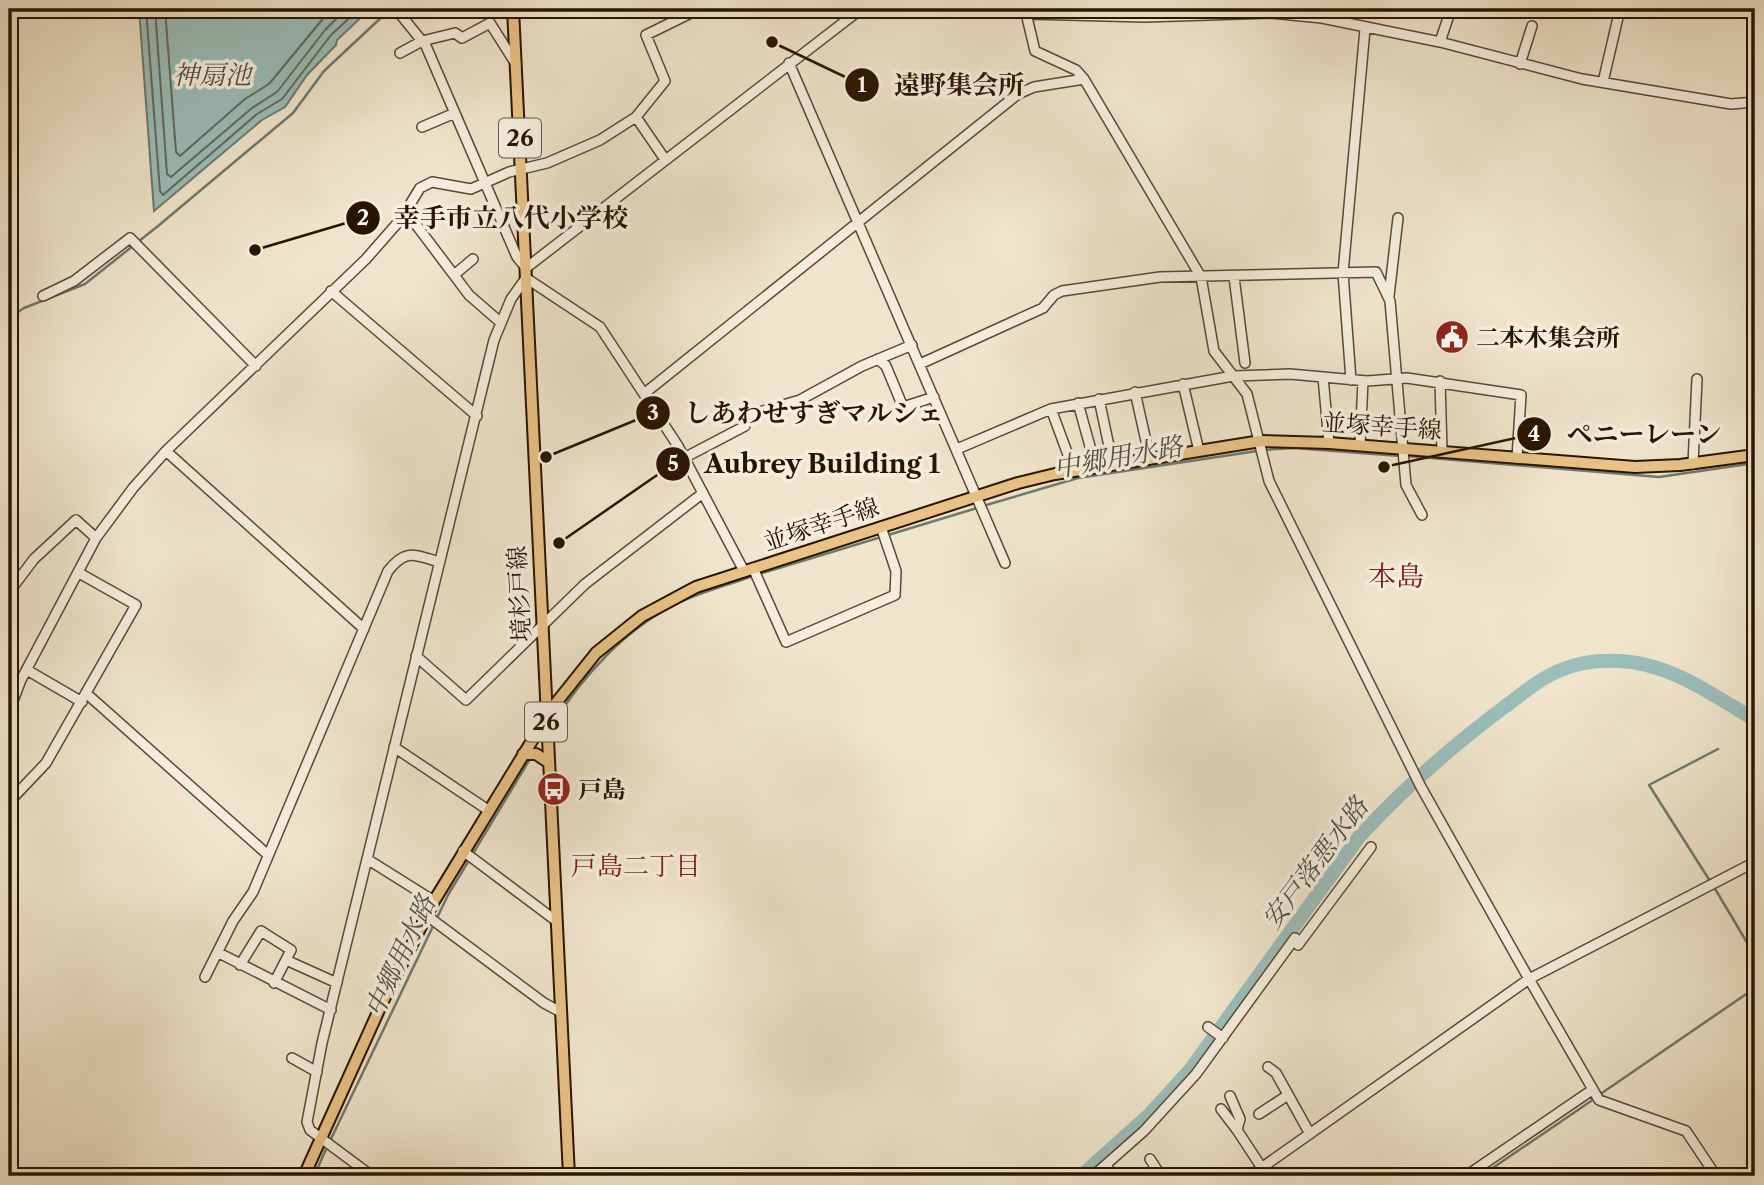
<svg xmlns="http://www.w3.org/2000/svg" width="1764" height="1185" font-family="'Libre Caslon Text','Noto Serif JP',serif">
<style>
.water{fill:#9bbebb;stroke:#6d7a70;stroke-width:2}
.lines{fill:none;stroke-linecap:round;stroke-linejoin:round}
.shore{stroke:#62695e;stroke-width:2}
.stream{stroke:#6d7a70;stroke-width:2.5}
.river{stroke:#9bbebb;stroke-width:14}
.minor-casing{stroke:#5b4833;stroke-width:12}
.major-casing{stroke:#291400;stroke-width:14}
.minor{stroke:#f5eede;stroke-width:9}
.major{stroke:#e8c286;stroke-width:10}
.labels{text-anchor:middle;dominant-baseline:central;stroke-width:7;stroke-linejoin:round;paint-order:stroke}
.shield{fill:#f5eede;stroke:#665543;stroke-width:2}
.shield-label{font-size:23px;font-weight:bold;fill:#291400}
.poi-label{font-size:24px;font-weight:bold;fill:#291400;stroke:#f5eede;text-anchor:start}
.street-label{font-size:24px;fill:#291400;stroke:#f5eede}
.water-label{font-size:26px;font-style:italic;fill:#515041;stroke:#f5eede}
.neighbourhood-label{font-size:26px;fill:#7a1f14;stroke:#f5eede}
.quarter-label{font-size:28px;fill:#7a1f14;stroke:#f5eede}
.leader{fill:none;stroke:#291400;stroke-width:2.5}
.callout-dot{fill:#291400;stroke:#f5eede;stroke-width:2.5}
.mark-label{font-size:21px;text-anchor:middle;font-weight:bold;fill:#fff}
.callout-label{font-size:26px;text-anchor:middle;font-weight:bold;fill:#291400;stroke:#f5eede;stroke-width:7;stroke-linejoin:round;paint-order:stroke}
</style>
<rect width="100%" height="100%" fill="#f0e5cc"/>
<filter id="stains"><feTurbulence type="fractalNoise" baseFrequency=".00286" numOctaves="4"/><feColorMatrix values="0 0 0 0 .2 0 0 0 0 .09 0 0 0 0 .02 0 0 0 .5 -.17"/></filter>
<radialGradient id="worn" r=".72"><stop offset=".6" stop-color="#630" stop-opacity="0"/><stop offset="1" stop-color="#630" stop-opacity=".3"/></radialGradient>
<path class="water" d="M 139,9 L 370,9 L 337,40 L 336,45 L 307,75 L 285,107 L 262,120 L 154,211 Z"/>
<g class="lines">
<path class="shore" d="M 146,9 L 160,191 L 163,195 L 257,114 L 282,99 L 331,35 L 359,9
M 155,9 L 167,174 L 171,177 L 252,108 L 277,92 L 325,30 L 346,9
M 165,9 L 176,152 L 180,156 L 245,99 L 269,84 L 331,9"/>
<path class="stream" d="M 9,318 L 24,308 L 85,284 L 158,226 L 293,113 L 324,71 L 386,13
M 1264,450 L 1294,448 L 1400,456
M 1407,456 L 1659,477 L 1755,463
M 983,506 L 1078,478 L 1257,451
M 759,574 L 977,508
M 553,724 C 582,676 625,630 676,604 C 700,592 728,585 753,576
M 1710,881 L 1649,785 L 1718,749
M 1714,887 L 1755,956
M 1599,1095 L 1755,988
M 330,1141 L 448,895 L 530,759
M 314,1176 L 327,1147
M 1481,1176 L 1594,1099"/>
<path class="river" d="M 1081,1176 L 1149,1115 L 1190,1070 L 1359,837 C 1403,789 1451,747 1503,708 C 1521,695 1540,678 1561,670 C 1579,662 1599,660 1619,661 C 1670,663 1713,695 1755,720"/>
<g class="minor-casing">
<path id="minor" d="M 396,9 L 426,46 L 517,257 L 526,268 L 861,9
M 1025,9 L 1035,51 L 1076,70 L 1084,79 L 1201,277 L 1214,351 L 1247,394 L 1269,481 L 1421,787 L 1529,979 L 1755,862
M 1027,14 L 1145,17 L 1271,13 L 1322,18 L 1440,42 L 1582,79 L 1731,104 L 1755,102
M 1440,42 L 1451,9
M 400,53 L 422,41 L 455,33 L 462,38 L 490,23 L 516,64
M 789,63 L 1005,563
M 1520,64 L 1532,26
M 1603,82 L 1620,9
M 636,117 L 664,158
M 422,127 L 455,113
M 403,215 L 417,226 L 469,295 L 500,322
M 454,275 L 473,259
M 1234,277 L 1245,363
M 331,291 L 477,416
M 43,296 L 74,281 L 130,238 L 256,366
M 1389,296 L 1398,218
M 878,359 L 886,366 L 903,407 L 934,397
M 920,364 L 1043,308 L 1054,295 L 1062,291 L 1160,277 L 1376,272 L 1390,301 L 1406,485 L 1422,515
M 1323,377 L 1329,443
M 1351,380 L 1343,273 L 1365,29
M 1440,381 L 1442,451
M 1183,384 L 1199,451
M 1135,392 L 1150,459
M 645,393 L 1018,94 L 1034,87 L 1084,79
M 1099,399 L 1113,465
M 1078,403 L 1096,468
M 1051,409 L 1074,471
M 1360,445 L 1363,381
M 957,449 L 1051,409 L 1233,376 L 1290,374 L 1367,381 L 1407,378 L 1521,395 L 1517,458
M 166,451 L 364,629
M 684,458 L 745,426 L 746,416 L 800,400 L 862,366 L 912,345
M 1693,464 L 1697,379
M 753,568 L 786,642 L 895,595 L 896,571 L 881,527
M 9,592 L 34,559 L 76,520 L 96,538
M 416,656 L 466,700 L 585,584 L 703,493
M 27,670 L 82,702
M 87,694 L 268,855
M 9,711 L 21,680 L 96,538 L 133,488 L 166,451 L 366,259 L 401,219 L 420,188 L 432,182 L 471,189 L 509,172 L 547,163 L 600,140 L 636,117 L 665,81 L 646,35 L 699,9
M 394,747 L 488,810
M 9,802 L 46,763 L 136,605 L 79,573
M 463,851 L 555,920
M 367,859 L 434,901
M 426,915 L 544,1003 L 559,1011
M 219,953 L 331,1010
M 286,960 L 337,983
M 240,965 L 261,931 L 291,950 L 274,983
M 205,977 L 233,921 L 253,892 L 388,571 C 406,548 414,555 440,562
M 1208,1027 L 1223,1038
M 292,1058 L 317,1072
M 1268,1067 L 1276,1073 L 1310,1134
M 1230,1096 L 1240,1119 L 1237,1130 L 1262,1168
M 1221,1109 L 1237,1130
M 1259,1114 L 1288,1095
M 1150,1159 L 1161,1176
M 1106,1165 L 1113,1176
M 372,1176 L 310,1130 L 307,1122 L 322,1043 L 494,340 L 511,299 L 526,278 L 600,327 L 678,446 L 744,571
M 1093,1176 L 1144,1131 L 1196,1074 L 1295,938 L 1298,945 L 1371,847
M 1250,1176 L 1529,979 L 1599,1100 L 1686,1131 L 1716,1176
M 1466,1176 L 1592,1090"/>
</g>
<g class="major-casing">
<path id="major" d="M 513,9 L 569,1176
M 523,754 L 536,754 L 548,762
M 304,1176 L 383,1001 L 434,901 L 552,708 L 596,653 L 642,616 L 696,587 L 1018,483 L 1055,474 L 1261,441 L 1329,443 L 1635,467 L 1680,465 L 1755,455"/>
</g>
<use href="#minor" class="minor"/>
<use href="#major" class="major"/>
</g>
<defs>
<g id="civic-disc" transform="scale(1.75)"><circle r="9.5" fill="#8f2418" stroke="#f5eede"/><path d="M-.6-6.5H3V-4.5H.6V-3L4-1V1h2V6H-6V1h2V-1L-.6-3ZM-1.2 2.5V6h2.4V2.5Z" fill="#fff"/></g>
<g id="bus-disc" transform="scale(1.75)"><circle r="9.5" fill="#8f2418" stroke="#f5eede"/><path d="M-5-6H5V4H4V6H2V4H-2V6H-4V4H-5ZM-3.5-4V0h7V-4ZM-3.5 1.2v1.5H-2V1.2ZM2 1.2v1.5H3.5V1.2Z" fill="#fff"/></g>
</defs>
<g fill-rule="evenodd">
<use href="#civic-disc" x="1452" y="337"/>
<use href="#bus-disc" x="554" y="789"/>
</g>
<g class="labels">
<g class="shield">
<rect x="499" y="118.5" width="42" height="39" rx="5"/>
<rect x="525" y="702.5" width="42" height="39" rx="5"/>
</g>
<g class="shield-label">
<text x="520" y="138">26</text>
<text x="546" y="722">26</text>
</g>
<g class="poi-label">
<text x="1476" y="337">二本木集会所</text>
<text x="578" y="789">戸島</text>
</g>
<g class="street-label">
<text transform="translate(1382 426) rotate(4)">並塚幸手線</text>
<text transform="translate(821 524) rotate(-18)">並塚幸手線</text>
<text transform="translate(519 594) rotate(-93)">境杉戸線</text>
</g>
<g class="water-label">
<text x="212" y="75">神扇池</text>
<text transform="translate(1118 457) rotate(-10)">中郷用水路</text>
<text transform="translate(1315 863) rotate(-53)">安戸落悪水路</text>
<text transform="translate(400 956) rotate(-65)">中郷用水路</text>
</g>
<g class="neighbourhood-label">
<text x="636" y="866">戸島二丁目</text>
</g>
<g class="quarter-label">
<text x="1396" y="576">本島</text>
</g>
</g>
<path class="leader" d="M772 42L862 85M255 250L363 218M546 457L653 413M1384 467L1534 434M559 543L673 464"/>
<g class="callout-dot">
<circle cx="772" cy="42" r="7"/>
<circle cx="255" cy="250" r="7"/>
<circle cx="546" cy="457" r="7"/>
<circle cx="1384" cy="467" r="7"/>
<circle cx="559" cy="543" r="7"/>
<circle cx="862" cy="85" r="18"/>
<circle cx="363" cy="218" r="18"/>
<circle cx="653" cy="413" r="18"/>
<circle cx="1534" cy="434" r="18"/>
<circle cx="673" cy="464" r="18"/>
</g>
<g class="mark-label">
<text x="862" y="92">1</text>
<text x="363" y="225">2</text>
<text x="653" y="420">3</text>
<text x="1534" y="441">4</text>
<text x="673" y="471">5</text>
</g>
<g class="callout-label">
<text x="959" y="94">遠野集会所</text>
<text x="511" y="227">幸手市立八代小学校</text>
<text x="814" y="422">しあわせすぎマルシェ</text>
<text x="1644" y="443">ペニーレーン</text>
<text x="822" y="473">Aubrey Building 1</text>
</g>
<rect width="1764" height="1185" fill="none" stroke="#f0e5cc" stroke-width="35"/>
<rect x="10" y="10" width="1743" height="1164" fill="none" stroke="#291400" stroke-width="3.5"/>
<rect x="18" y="18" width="1729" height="1150" fill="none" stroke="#291400" stroke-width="2"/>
<rect width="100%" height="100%" filter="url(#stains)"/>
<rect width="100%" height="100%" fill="url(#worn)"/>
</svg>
